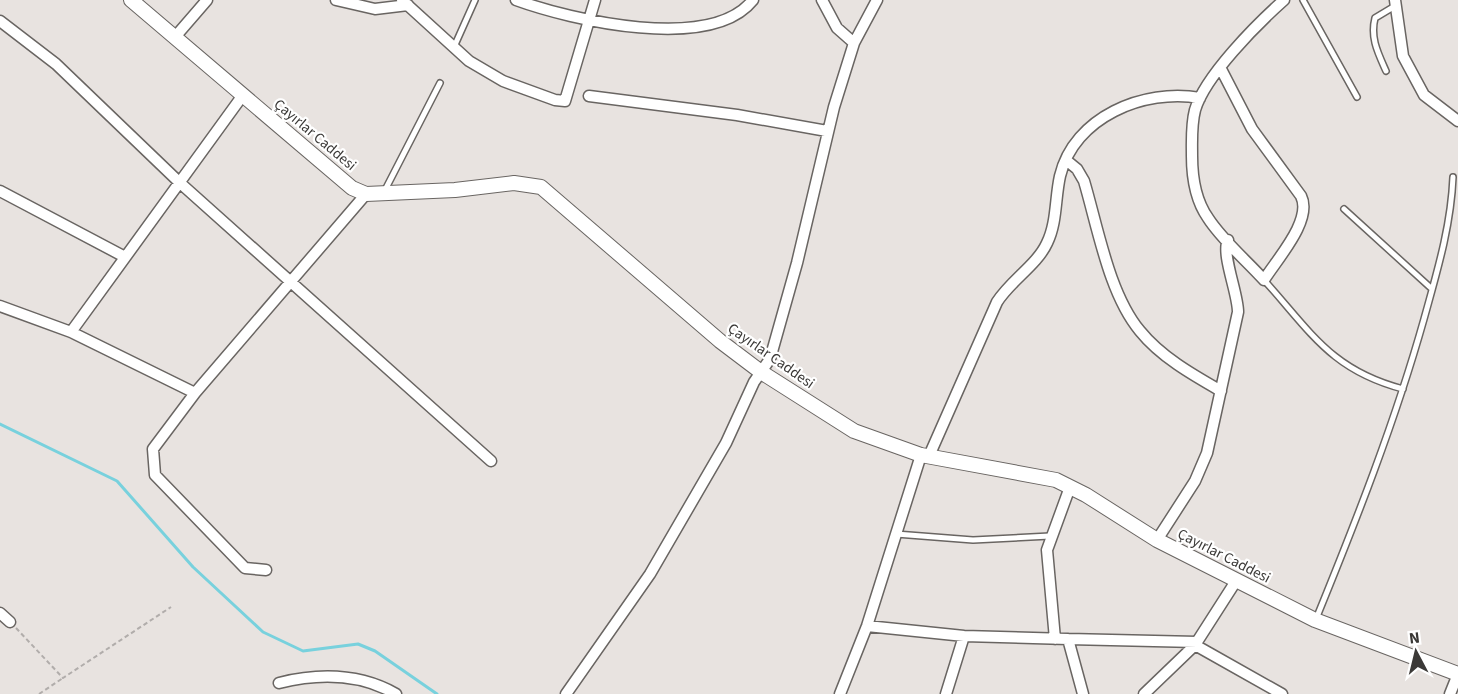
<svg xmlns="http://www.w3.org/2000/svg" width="1458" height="694" font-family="'Source Sans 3',sans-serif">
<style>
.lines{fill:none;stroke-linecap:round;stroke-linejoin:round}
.stream{stroke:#78d1dd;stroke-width:3}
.service-casing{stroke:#696562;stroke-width:8}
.minor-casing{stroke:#696562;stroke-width:13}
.tertiary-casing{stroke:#696562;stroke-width:16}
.path{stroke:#b1adab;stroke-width:2;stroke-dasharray:4.5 3;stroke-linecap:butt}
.service{stroke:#fff;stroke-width:5}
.minor{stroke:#fff;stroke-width:10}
.tertiary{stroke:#fff;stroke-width:14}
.labels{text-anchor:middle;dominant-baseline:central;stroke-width:4.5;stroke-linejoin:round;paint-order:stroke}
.street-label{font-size:15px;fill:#3b3937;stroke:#fff}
</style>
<rect width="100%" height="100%" fill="#e8e3e0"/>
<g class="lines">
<path class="stream" d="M 0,424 L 117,481 L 193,567 L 263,632 L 303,651 L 358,644 L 375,651 L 437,694"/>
<g class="service-casing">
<path id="service" d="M 1303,0 L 1357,97
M 454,47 L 475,0
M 1386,71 C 1378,53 1370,38 1375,18 L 1395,6
M 384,192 L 440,83
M 1344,209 L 1432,289
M 1264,280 C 1311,332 1331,370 1403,389
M 896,534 L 973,540 L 1050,536
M 1316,619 C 1356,521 1395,422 1424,319 C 1437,272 1451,226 1453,177"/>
</g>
<g class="minor-casing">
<path id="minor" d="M 336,0 L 375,9 L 408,5
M 402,0 L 469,61 L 503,81 L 555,100 L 565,101 L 595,0
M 516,0 C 571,20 711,53 753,0
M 822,0 L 837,28 L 854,43
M 1395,0 L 1403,56 L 1424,95 L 1458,121
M 0,21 L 56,64 L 179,182 L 491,461
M 175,37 L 207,0
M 1221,69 L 1252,129 L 1301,196 C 1313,220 1277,259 1264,280 C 1246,260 1222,240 1208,218 C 1196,201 1192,177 1192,156 C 1192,141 1191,125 1195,110 C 1205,76 1257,24 1284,0
M 589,96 L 737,115 L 827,131
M 1066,160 L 1077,169 L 1084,181 C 1098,228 1109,294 1140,331 C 1161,357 1193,375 1221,391
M 0,191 L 125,257
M 0,306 L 71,332 L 195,393
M 71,332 L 243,95
M 929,456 L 997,302 C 1011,280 1037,265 1047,243 C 1057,223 1055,198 1060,176 C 1074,117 1144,88 1200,98
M 1157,540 L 1195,481 L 1207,453 L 1238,312 C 1238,293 1221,254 1228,240
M 266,570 L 245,568 L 155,475 L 153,449 L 195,393 L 366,194
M 0,613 L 10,622
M 867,626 L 964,636 L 1068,639
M 1055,639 L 1047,550 L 1070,487
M 1195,645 L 1282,694
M 279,683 C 319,673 359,673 396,694
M 566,694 L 650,574 L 726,443 L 754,382 L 770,359 L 797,263 L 834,107 L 854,43 L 877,0
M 840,694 L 867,626 L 921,455
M 946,694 L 964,636
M 1083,694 L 1068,639 L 1197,642
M 1144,694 L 1195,645 L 1236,581
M 1450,694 L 1458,674"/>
</g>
<g class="tertiary-casing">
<path id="tertiary" d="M 131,0 L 352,188 L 366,194 L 455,190 L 514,183 L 541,187 L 720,341 L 761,372 L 854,431 L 921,455 L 1056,480 L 1086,495 L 1157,540 L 1315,620 L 1458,674"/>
</g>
<path class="path" d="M 16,628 L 63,678 L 171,607
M 39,694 L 63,678"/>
<use href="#service" class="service"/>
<use href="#minor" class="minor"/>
<use href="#tertiary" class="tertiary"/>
</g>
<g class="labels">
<g class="street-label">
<text transform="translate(315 135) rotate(40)">Çayırlar Caddesi</text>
<text transform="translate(771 356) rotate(35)">Çayırlar Caddesi</text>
<text transform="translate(1224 556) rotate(27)">Çayırlar Caddesi</text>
</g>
</g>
<g transform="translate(1416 652) rotate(353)" stroke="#ffffff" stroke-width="4.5" paint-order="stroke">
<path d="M0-4.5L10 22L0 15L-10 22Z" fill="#3b3937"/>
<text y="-9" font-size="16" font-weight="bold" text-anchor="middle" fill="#3b3937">N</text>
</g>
</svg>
